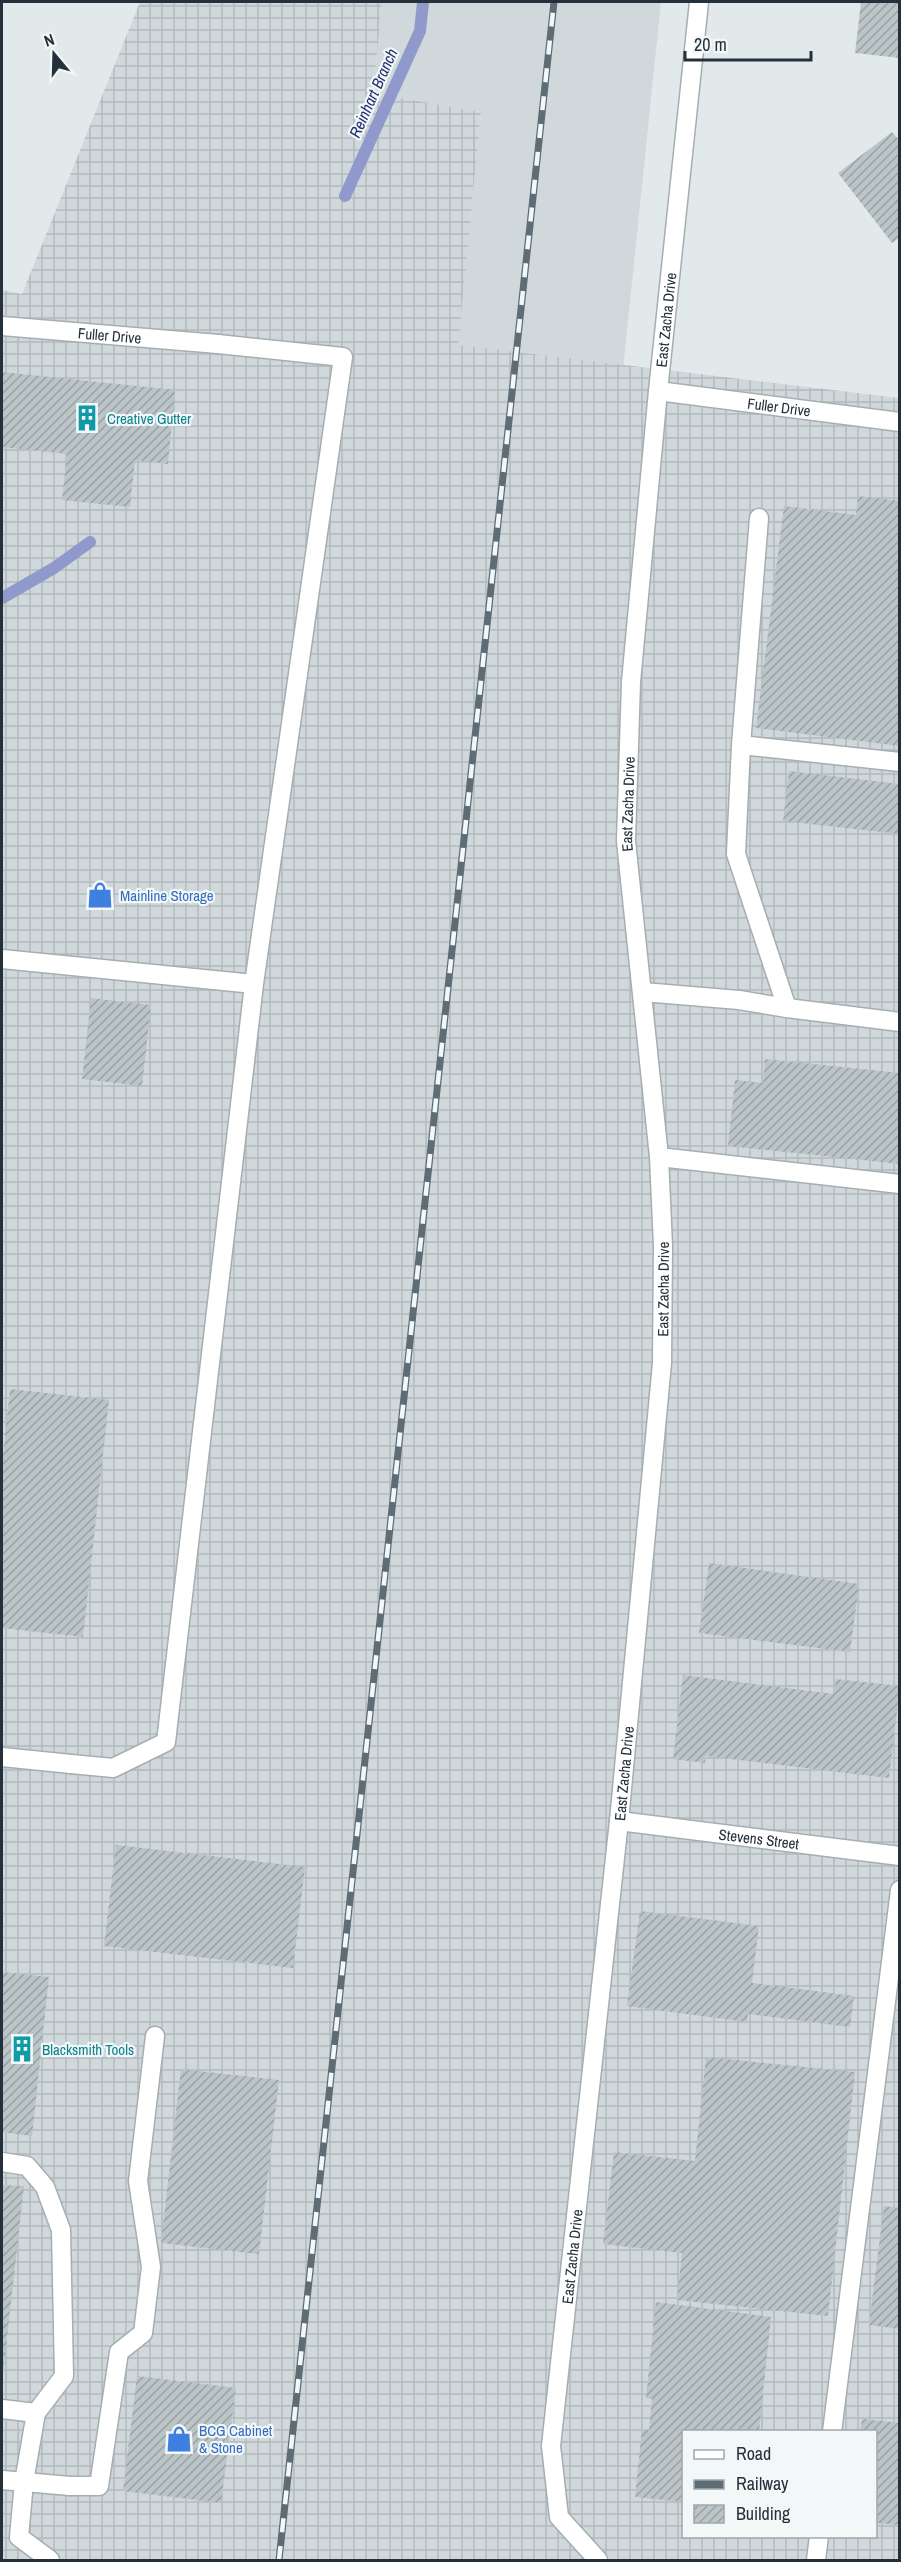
<svg xmlns="http://www.w3.org/2000/svg" width="901" height="2562" font-family="'Archivo Narrow',sans-serif">
<style>
.built{fill:#d0d8db}
.industrial{fill:url(#industrial-grid);fill-rule:evenodd}
.lines{fill:none;stroke-linecap:round;stroke-linejoin:round}
.stream{stroke:#8f99cb;stroke-width:12}
.building{fill:url(#building-hatch)}
.lane-casing{stroke:#a5aeb2;stroke-width:21}
.street-casing{stroke:#a5aeb2;stroke-width:21}
.lane{stroke:#fff;stroke-width:18}
.street{stroke:#fff;stroke-width:18}
.rail-casing{stroke:#5e6c76;stroke-width:7}
.rail{stroke:#f2f7f8;stroke-width:4.5;stroke-dasharray:14;stroke-linecap:butt}
.labels{text-anchor:middle;dominant-baseline:central;stroke-width:4.5;stroke-linejoin:round;paint-order:stroke}
.street-label{font-size:15px;fill:#24313a;stroke:#f2f7f8}
.culture-label{font-size:15px;fill:#0d838f;stroke:#f2f7f8;text-anchor:start}
.shop-label{font-size:15px;fill:#366cbe;stroke:#f2f7f8;text-anchor:start}
.water-label{font-size:16px;font-style:italic;fill:#233071;stroke:#f2f7f8}
</style>
<defs>
<pattern id="industrial-grid" width="8" height="8" patternUnits="userSpaceOnUse" patternTransform="scale(1.5)"><rect width="8" height="8" fill="#d0d8db"/><path d="M0 4h8M4 0v8" fill="none" stroke="#b2babd"/></pattern>
<pattern id="building-hatch" width="6" height="6" patternUnits="userSpaceOnUse" patternTransform="scale(1.5)"><rect width="6" height="6" fill="#bbc5c8"/><path d="M-1 1l2-2M0 6l6-6M5 7l2-2" fill="none" stroke="#98a1a3"/></pattern>
</defs>
<rect width="100%" height="100%" fill="#e2e9eb"/>
<path class="built" d="M 382,2 L 661,2 L 438,2158 L 231,2560 L 481,112 L 373,93 Z"/>
<path class="industrial" d="M 140,2 L 382,2 L 373,93 L 481,112 L 458,345 L 899,398 L 899,2560 L 2,2560 L 2,290 L 22,294 ZM 684,2432 L 876,2432 L 876,2536 L 684,2536 Z"/>
<g class="lines">
<path class="stream" d="M 345,196 L 420,31 L 423,2
M 2,598 L 54,568 L 90,542"/>
</g>
<path class="building" d="M 861,2 L 900,2 L 900,58 L 855,53 Z
M 892,132 L 900,141 L 900,153 L 897,154 L 900,157 L 900,237 L 892,243 L 838,173 Z
M 2,372 L 175,390 L 168,464 L 135,460 L 130,507 L 62,500 L 67,454 L 2,447 Z
M 858,496 L 900,501 L 900,746 L 756,728 L 784,506 L 856,515 Z
M 789,771 L 900,784 L 900,834 L 783,821 Z
M 91,998 L 151,1005 L 142,1086 L 82,1079 Z
M 765,1059 L 900,1073 L 900,1164 L 728,1146 L 735,1080 L 763,1083 Z
M 10,1389 L 109,1400 L 83,1637 L 2,1628 L 2,1466 Z
M 709,1563 L 859,1584 L 850,1652 L 699,1633 Z
M 683,1675 L 834,1694 L 836,1679 L 900,1686 L 889,1778 L 706,1756 L 705,1763 L 673,1759 Z
M 116,1845 L 305,1867 L 293,1968 L 104,1946 Z
M 640,1911 L 759,1926 L 752,1983 L 854,1996 L 850,2027 L 748,2014 L 747,2022 L 627,2006 Z
M 2,1972 L 49,1977 L 32,2136 L 2,2132 Z
M 706,2057 L 855,2072 L 828,2316 L 677,2300 L 682,2253 L 603,2244 L 614,2152 L 695,2161 Z
M 181,2069 L 279,2080 L 259,2254 L 161,2243 Z
M 2,2185 L 24,2186 L 3,2374 L 2,2374 Z
M 884,2206 L 900,2208 L 900,2329 L 869,2325 Z
M 656,2302 L 771,2317 L 759,2432 L 684,2432 L 684,2502 L 635,2497 L 642,2429 L 649,2430 L 652,2399 L 646,2398 Z
M 137,2376 L 236,2388 L 221,2503 L 123,2491 Z
M 862,2419 L 900,2423 L 900,2525 L 876,2523 L 876,2432 L 860,2432 Z"/>
<g class="lines">
<g class="lane-casing">
<path id="lane" d="M 218,344 L 343,357 L 254,984
M 741,745 L 759,518
M 2,959 L 254,984 L 166,1742 L 113,1768 L 71,1764
M 643,992 L 739,1000 L 787,1008 L 900,1022
M 787,1008 L 736,854 L 741,745 L 900,762
M 659,1157 L 900,1184
M 2,2162 L 27,2166 L 45,2187 L 61,2230 L 64,2376 L 36,2413
M 2,2409 L 36,2413 L 24,2482 L 19,2537 L 50,2560
M 832,2432 L 900,1890
M 70,2486 L 99,2486 L 119,2352 L 143,2333 L 151,2267 L 138,2181 L 155,2036
M 816,2560 L 819,2536"/>
</g>
<g class="street-casing">
<g id="street">
<path id="s1" d="M 2,326 L 218,344"/>
<path id="s2" d="M 658,391 L 900,422"/>
<path d="M 2,1757 L 71,1764"/>
<path id="s3" d="M 619,1821 L 900,1856"/>
<path d="M 2,2480 L 70,2486"/>
<path id="s4" d="M 598,2560 L 559,2517 L 551,2446 L 619,1821 L 662,1363 L 663,1246 L 659,1157 L 626,841 L 631,682 L 658,391 L 699,2"/>
</g>
</g>
<use href="#lane" class="lane"/>
<use href="#street" class="street"/>
<g class="rail-casing">
<path id="rail" d="M 279,2560 L 554,2"/>
</g>
<use href="#rail" class="rail"/>
</g>
<defs>
<g id="building-bare" transform="scale(2.07)"><path d="M-4-6H4V6H1V3H-1V6H-4ZM-2.5-4.3h1.7v1.8h-1.7ZM.8-4.3h1.7v1.8H.8ZM-2.5-1h1.7V.8h-1.7ZM.8-1h1.7V.8H.8Z" fill="#0f9aa8" stroke="#f2f7f8" stroke-width="2.5" paint-order="stroke"/></g>
<g id="shop-bare" transform="scale(2.07)"><path d="M-5-2.5h2.3a2.7 3.5 0 0 1 5.4 0H5L5.5 6h-11ZM-1.5-2.5h3a1.5 2.3 0 0 0-3 0Z" fill="#3f7fe0" stroke="#f2f7f8" stroke-width="2.5" paint-order="stroke"/></g>
</defs>
<g fill-rule="evenodd">
<use href="#building-bare" x="87" y="418"/>
<use href="#shop-bare" x="100" y="895"/>
<use href="#building-bare" x="22" y="2049"/>
<use href="#shop-bare" x="179" y="2439"/>
</g>
<g class="labels">
<g class="street-label">
<text stroke="none"><textPath href="#s4" startOffset="2265">East Zacha Drive</textPath></text>
<text stroke="none"><textPath href="#s1" startOffset="108">Fuller Drive</textPath></text>
<text stroke="none"><textPath href="#s2" startOffset="122">Fuller Drive</textPath></text>
<text stroke="none"><textPath href="#s4" startOffset="1779">East Zacha Drive</textPath></text>
<text stroke="none"><textPath href="#s4" startOffset="1292">East Zacha Drive</textPath></text>
<text stroke="none"><textPath href="#s4" startOffset="806">East Zacha Drive</textPath></text>
<text stroke="none"><textPath href="#s3" startOffset="141">Stevens Street</textPath></text>
<text stroke="none"><textPath href="#s4" startOffset="320">East Zacha Drive</textPath></text>
</g>
<g class="culture-label">
<text x="107" y="418">Creative Gutter</text>
<text x="42" y="2049">Blacksmith Tools</text>
</g>
<g class="shop-label">
<text x="120" y="895">Mainline Storage</text>
<text x="199" y="2430">BCG Cabinet<tspan x="199" dy="17">&amp; Stone</tspan></text>
</g>
<g class="water-label">
<text transform="translate(373 93) rotate(-66)">Reinhart Branch</text>
</g>
</g>
<rect width="901" height="2562" fill="none" stroke="#24313a" stroke-width="6"/>
<rect x="682" y="2430" width="195" height="108" fill="#f2f7f8" stroke="#a0a8ac" stroke-width="1.5"/>
<rect x="694" y="2450" width="30" height="9" fill="#ffffff" stroke="#a0a8ac" stroke-width="1.5"/>
<text x="736" y="2460" font-size="18" fill="#24313a">Road</text>
<rect x="694" y="2480" width="30" height="9" fill="#5e6c76" stroke="#a0a8ac" stroke-width="1.5"/>
<text x="736" y="2490" font-size="18" fill="#24313a">Railway</text>
<rect x="694" y="2505" width="30" height="18" fill="url(#building-hatch)" stroke="#a0a8ac" stroke-width="1.5"/>
<text x="736" y="2520" font-size="18" fill="#24313a">Building</text>
<g transform="translate(54 54) rotate(341)" stroke="#f2f7f8" stroke-width="4.5" paint-order="stroke">
<path d="M0-4.5L10 22L0 15L-10 22Z" fill="#24313a"/>
<text y="-9" font-size="16" font-weight="bold" text-anchor="middle" fill="#24313a">N</text>
</g>
<path d="M685 51v9h126v-9" fill="none" stroke="#24313a" stroke-width="3"/>
<text x="694" y="51" font-size="18" fill="#24313a" stroke="#f2f7f8" stroke-width="4.5" paint-order="stroke">20 m</text>
</svg>
